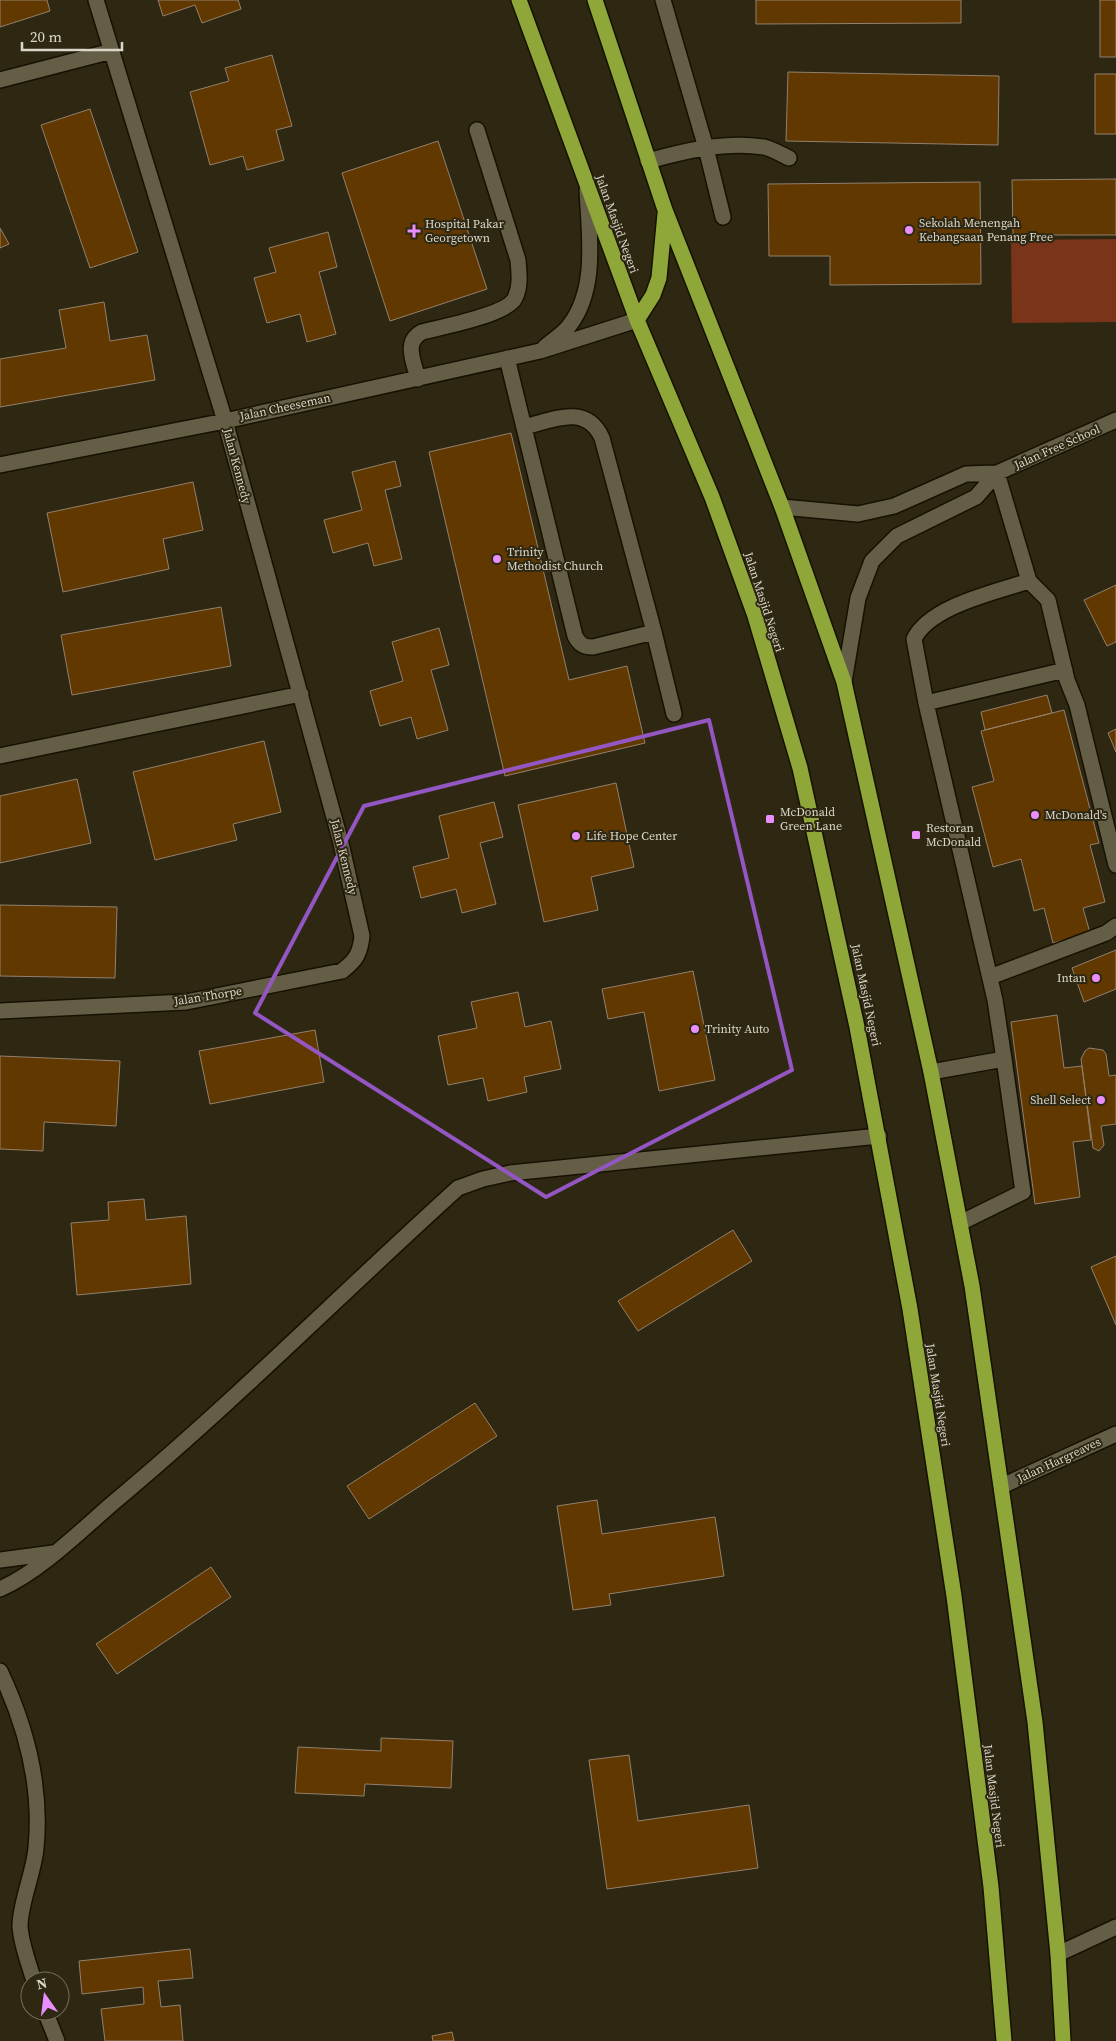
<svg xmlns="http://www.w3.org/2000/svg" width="1116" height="2041" font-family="'Source Serif 4',serif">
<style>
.green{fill:#79341a}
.building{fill:#603800;stroke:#93806d}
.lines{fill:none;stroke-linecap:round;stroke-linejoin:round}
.minor-casing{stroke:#161100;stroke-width:18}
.highway-casing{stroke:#161100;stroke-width:18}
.minor{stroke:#655e47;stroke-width:15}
.highway{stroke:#8fa639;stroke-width:15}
.marked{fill:none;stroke:#9356c2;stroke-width:4;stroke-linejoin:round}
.poi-dot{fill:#ea8dfd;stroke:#2e2813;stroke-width:2}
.labels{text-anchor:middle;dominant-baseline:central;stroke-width:4;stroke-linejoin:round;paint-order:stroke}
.poi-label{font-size:12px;fill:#dad6c9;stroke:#2e2813;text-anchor:start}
.street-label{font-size:12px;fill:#dad6c9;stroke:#2e2813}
</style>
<rect width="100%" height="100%" fill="#2e2813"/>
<path class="green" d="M 1116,239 L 1116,322 L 1012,323 L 1011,240 Z"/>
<path class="building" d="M 0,0 L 47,0 L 50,11 L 0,27 Z
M 158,0 L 238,0 L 241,9 L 202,23 L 195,5 L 163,16 Z
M 756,0 L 961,0 L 961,23 L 756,24 Z
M 1100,0 L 1116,0 L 1116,57 L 1100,57 Z
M 272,55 L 292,126 L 276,130 L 284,160 L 247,170 L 243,156 L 210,165 L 190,92 L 229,81 L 225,68 Z
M 788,72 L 999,76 L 998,145 L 786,141 Z
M 1095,74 L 1116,74 L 1116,134 L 1095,134 Z
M 90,109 L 138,252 L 90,268 L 41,125 Z
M 438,141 L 487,289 L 390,321 L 342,173 Z
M 1116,179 L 1116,235 L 1013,235 L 1012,180 Z
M 980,182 L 981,284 L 830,285 L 830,256 L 769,256 L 768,184 Z
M 0,228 L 9,244 L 0,248 Z
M 328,232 L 337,267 L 319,272 L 336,334 L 307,342 L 300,314 L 267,323 L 254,278 L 276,272 L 269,248 Z
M 104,302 L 110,341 L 147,335 L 155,380 L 0,407 L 0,359 L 66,348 L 59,310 Z
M 511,433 L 569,680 L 627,666 L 645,743 L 505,776 L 429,452 Z
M 395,461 L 401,486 L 385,490 L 402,559 L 374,566 L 368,543 L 333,553 L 324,520 L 362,510 L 352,472 Z
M 193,482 L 203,530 L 163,539 L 169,569 L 63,592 L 47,513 Z
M 1116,585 L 1116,642 L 1107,646 L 1084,600 Z
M 221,607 L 231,666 L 72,695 L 61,635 Z
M 439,628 L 449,665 L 431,670 L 448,730 L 417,739 L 411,717 L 380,726 L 370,691 L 403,681 L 392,642 Z
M 1047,695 L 1052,713 L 985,730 L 981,712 Z
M 1064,710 L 1099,843 L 1090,845 L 1105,902 L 1083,908 L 1090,933 L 1053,943 L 1044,908 L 1034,911 L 1021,859 L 993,867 L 972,787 L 994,781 L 981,731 Z
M 1116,729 L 1116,752 L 1108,733 Z
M 264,741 L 281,812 L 233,824 L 237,840 L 155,860 L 133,772 Z
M 77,779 L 91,843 L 0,863 L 0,796 Z
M 616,783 L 634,867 L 591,877 L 598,910 L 544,922 L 518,805 Z
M 494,802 L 503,837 L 480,843 L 496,904 L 462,913 L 456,889 L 421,898 L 413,867 L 449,858 L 439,816 Z
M 0,905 L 117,907 L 115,978 L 0,976 Z
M 1116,950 L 1116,989 L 1084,1002 L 1072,968 Z
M 693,971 L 715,1080 L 659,1091 L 644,1012 L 608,1019 L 602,989 Z
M 518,992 L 525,1027 L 551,1021 L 561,1069 L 524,1077 L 527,1092 L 488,1101 L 483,1078 L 448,1085 L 438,1036 L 477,1028 L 471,1002 Z
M 1057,1015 L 1064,1068 L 1082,1066 L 1091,1140 L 1073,1142 L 1080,1197 L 1035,1204 L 1011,1022 Z
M 315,1030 L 324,1082 L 210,1104 L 199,1051 Z
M 1089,1048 L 1103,1050 L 1106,1054 L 1109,1076 L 1116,1075 L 1116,1124 L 1101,1126 L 1104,1145 L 1099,1151 L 1093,1148 L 1081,1059 L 1085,1051 Z
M 0,1056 L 120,1061 L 116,1126 L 44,1122 L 43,1151 L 0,1149 Z
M 144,1199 L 146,1220 L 186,1216 L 191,1284 L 77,1295 L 71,1223 L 109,1220 L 108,1202 Z
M 733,1230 L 752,1261 L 638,1331 L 618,1301 Z
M 1116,1256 L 1116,1325 L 1091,1267 Z
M 475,1403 L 497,1436 L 369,1519 L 347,1486 Z
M 597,1500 L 602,1534 L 715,1517 L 724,1576 L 609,1594 L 611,1605 L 573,1610 L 557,1506 Z
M 211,1567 L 231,1597 L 117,1674 L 96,1644 Z
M 381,1738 L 453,1741 L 451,1788 L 365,1784 L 364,1796 L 295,1793 L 298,1747 L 381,1751 Z
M 629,1755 L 638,1821 L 749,1805 L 758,1868 L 607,1889 L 589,1760 Z
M 190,1949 L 193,1978 L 158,1981 L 161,2007 L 180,2005 L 183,2041 L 105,2041 L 101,2009 L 144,2004 L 143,1987 L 82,1994 L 79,1961 Z
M 452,2032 L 454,2041 L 433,2041 L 432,2036 Z"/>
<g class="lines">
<g class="minor-casing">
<path id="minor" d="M 663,0 L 706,148 L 723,217
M 0,80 L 112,51
M 648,161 C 684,151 725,141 764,147 C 772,149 781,154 789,158
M 545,347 C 553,340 563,334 569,326 C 598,289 589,234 587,190
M 507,358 L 575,636 C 580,645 584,647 593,647 L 654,632 L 674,714
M 418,379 C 414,362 403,342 422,332 C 441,327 507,315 515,298 C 521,286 519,273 518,260 L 477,130
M 524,427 C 553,420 586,403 602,438 L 654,632
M 0,465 L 225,421 L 540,351 L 637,320
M 997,473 L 1029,581 L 1048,600 L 1067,680 L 1077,705 L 1116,865
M 782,507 L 858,514 L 894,506 L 966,474 L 997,473 L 1116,420
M 844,682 L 858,598 L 872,561 L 897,536 L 976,497 L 997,473
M 926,703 L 1065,670
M 0,756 L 301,694
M 990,977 L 1106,933 L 1116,926
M 0,1011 L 186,1002 L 342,971 C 356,960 360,954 362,936 L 340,839 L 225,421 L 96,0
M 931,1072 L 1004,1059 L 995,1000 L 926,703 L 914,639 C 930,606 996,592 1029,581
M 960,1223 L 1023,1192 L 1004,1059
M 1002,1486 L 1116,1434
M 0,1560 L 53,1553
M 0,1589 C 43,1570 84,1527 120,1497 C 237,1399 345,1290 458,1188 L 483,1179 L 510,1173 L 879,1136
M 0,1671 C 26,1726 42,1787 36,1848 C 34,1872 20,1903 20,1926 C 21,1944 29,1964 34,1981
M 1058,1954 L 1116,1927
M 45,2011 L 57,2041"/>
</g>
<g class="highway-casing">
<path id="highway" d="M 519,0 L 637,320 L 712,497 L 755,616 L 800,768 L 857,1027 L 910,1309 L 954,1596 L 991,1887 L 1004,2041
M 595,0 L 665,210 L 782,507 L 844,682 L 931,1072 L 972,1286 L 1035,1722 L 1058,1954 L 1063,2041
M 637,320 L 653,295 L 659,278 L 665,214"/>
</g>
<use href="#minor" class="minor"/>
<use href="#highway" class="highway"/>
</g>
<path class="marked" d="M 709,720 L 792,1070 L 546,1197 L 255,1013 L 364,806 Z"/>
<g class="poi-dot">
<circle cx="909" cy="230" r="5"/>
<path d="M411.5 223.5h5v5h5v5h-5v5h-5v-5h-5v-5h5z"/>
<circle cx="497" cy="559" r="5"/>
<circle cx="1035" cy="815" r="5"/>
<rect x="765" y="814" width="10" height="10" rx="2.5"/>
<rect x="911" y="830" width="10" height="10" rx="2.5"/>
<circle cx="576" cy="836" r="5"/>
<circle cx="1096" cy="978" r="5"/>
<circle cx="695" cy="1029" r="5"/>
<circle cx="1101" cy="1100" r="5"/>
</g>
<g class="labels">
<g class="poi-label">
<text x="919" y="223">Sekolah Menengah<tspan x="919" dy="14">Kebangsaan Penang Free</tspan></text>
<text x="425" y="224">Hospital Pakar<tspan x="425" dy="14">Georgetown</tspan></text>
<text x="507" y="552">Trinity<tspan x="507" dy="14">Methodist Church</tspan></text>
<text x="780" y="812">McDonald<tspan x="780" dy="14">Green Lane</tspan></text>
<text x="1045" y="815">McDonald's</text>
<text x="926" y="828">Restoran<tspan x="926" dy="14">McDonald</tspan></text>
<text x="586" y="836">Life Hope Center</text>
<text x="1086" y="978" text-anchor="end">Intan</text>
<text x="705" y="1029">Trinity Auto</text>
<text x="1091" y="1100" text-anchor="end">Shell Select</text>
</g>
<g class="street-label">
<text transform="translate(617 224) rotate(70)">Jalan Masjid Negeri</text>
<text transform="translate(285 407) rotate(-12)">Jalan Cheeseman</text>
<text transform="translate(1057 447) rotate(-24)">Jalan Free School</text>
<text transform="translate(237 466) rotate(75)">Jalan Kennedy</text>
<text transform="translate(764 602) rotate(72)">Jalan Masjid Negeri</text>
<text transform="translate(344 857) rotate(76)">Jalan Kennedy</text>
<text transform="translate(866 995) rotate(78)">Jalan Masjid Negeri</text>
<text transform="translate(208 996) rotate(-9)">Jalan Thorpe</text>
<text transform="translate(938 1395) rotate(81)">Jalan Masjid Negeri</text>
<text transform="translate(1059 1460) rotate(-25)">Jalan Hargreaves</text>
<text transform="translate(994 1796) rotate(83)">Jalan Masjid Negeri</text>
</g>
</g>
<g transform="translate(45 1996) rotate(346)"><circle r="24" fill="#2e2813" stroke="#736e5c"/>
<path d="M0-4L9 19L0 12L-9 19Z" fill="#ea8dfd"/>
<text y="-8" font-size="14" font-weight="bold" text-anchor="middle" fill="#dad6c9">N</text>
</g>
<path d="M22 42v8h100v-8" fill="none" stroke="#dad6c9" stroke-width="2.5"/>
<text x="30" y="42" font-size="15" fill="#dad6c9" stroke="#2e2813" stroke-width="4" paint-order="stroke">20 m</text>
</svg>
